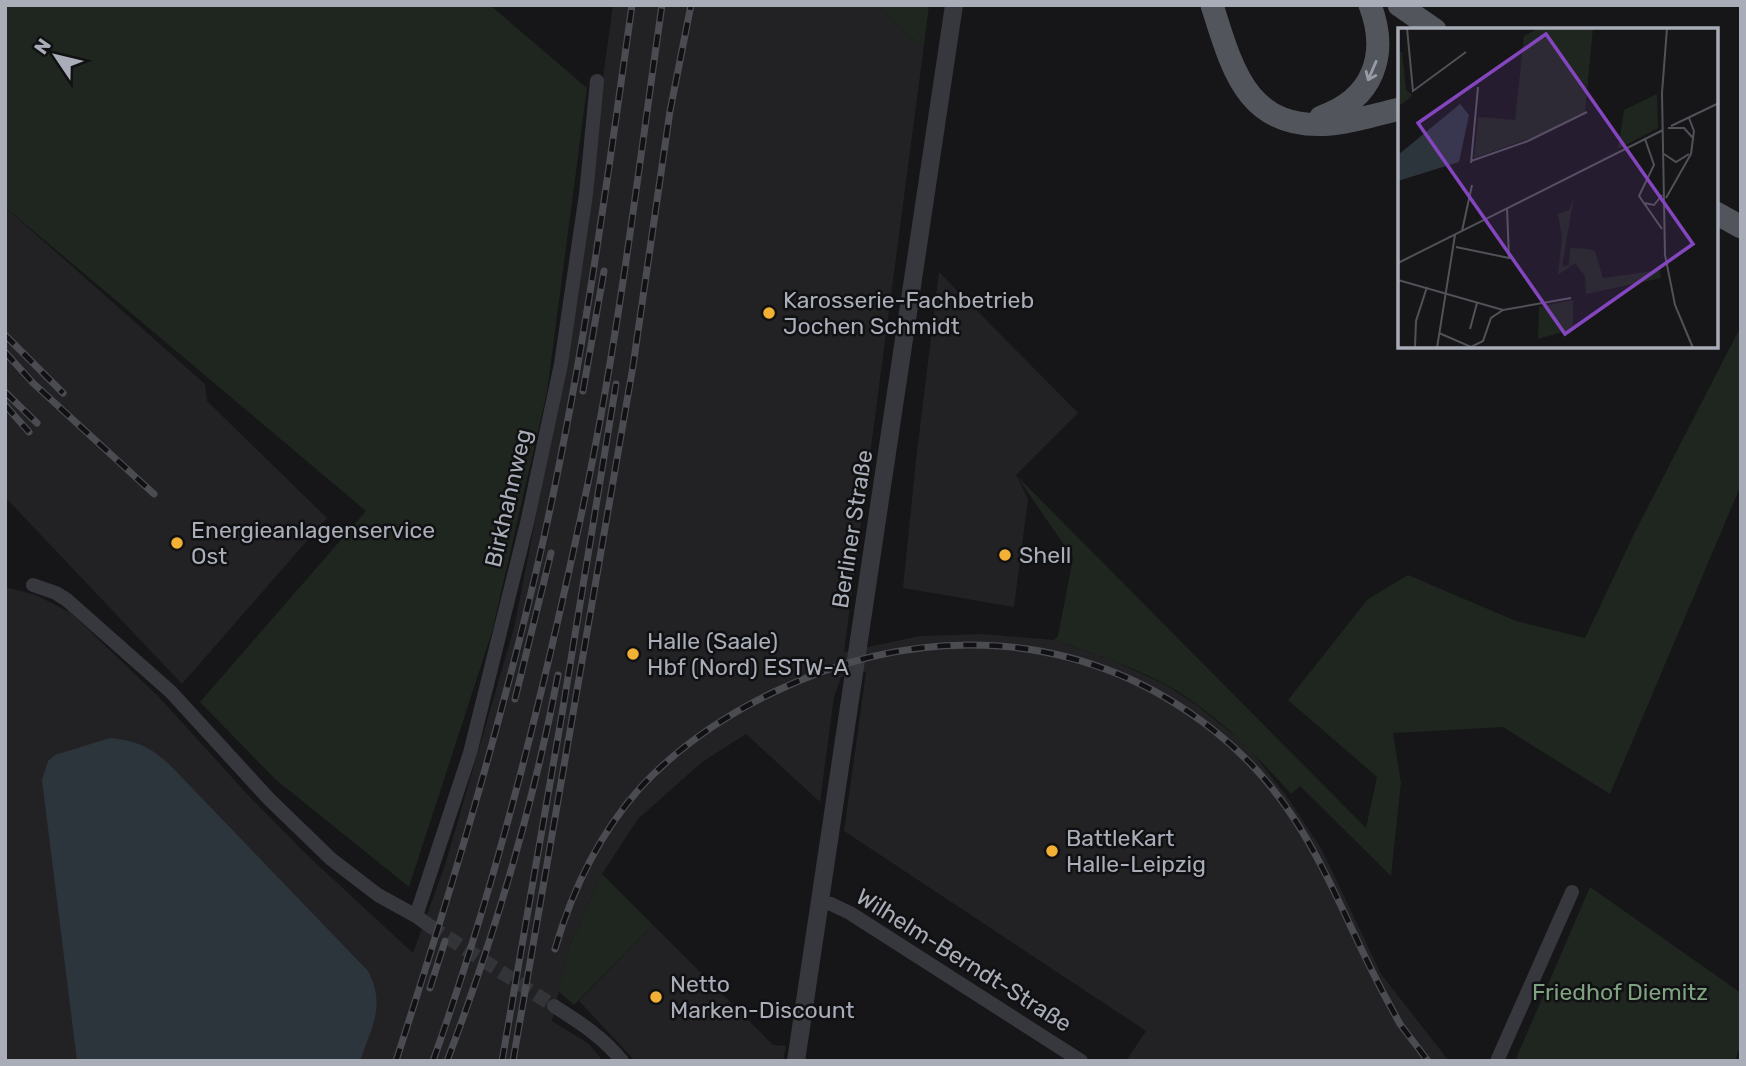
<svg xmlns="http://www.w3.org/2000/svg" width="1746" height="1066" font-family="Rubik,sans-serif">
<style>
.built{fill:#222225}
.green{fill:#1e261f}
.water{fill:#2c353c}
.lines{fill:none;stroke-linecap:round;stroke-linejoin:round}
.minor-tunnel{stroke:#333438;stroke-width:14;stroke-dasharray:14 7;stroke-linecap:butt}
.minor{stroke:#37383d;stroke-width:14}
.tertiary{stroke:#37383d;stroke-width:18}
.primary{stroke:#53555c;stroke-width:23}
.rail-casing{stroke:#4a4c52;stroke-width:7}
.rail{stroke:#111113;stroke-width:4.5;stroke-dasharray:13;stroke-linecap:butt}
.oneway{stroke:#979ba6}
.poi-dot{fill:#f2b134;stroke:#111113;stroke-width:2.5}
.labels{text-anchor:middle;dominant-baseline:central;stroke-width:5;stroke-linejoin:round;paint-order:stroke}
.poi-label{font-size:23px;fill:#a8adb8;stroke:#111113;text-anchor:start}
.street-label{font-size:23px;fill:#a8adb8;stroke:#111113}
.park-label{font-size:23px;fill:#7fa381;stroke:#111113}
.inset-road{fill:none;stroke:#505258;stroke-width:2}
.view{fill:#8446be;fill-opacity:0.15;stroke:#8446be;stroke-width:3.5}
.inset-edge{fill:none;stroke:#a8adb8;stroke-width:3.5}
</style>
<rect width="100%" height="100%" fill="#161618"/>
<path class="built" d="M 613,5 L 877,5 L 908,36 L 924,45 L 844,652 L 920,636 L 983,634 L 1054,640 L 1114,661 L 1166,685 L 1198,706 L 1247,746 L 1288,798 L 1322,850 L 1381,974 L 1449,1061 L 1126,1061 L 1146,1031 L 844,831 L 866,672 L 841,677 L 834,697 L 820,802 L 746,734 L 702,762 L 638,819 L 602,874 L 569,947 L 552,1021 L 589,1044 L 603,1061 L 5,1061 L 5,587 L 36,595 L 71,613 L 158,696 L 248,795 L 306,854 L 413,953 L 445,865 L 514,628 L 557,410 Z
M 5,207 L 205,384 L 207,401 L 327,518 L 182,684 L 5,497 Z
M 939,272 L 1078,413 L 1016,475 L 1028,499 L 1014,607 L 903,588 L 916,460 Z
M 653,925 L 773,1045 L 786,1046 L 783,1061 L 635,1061 L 579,1001 Z"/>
<path class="green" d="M 5,5 L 490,5 L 587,88 L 547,392 L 492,632 L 409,887 L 275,779 L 200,702 L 366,511 L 5,207 Z
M 877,5 L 929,5 L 924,45 L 908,36 Z
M 1741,326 L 1741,485 L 1610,794 L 1503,727 L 1393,733 L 1401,783 L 1391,876 L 1300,786 L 1291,794 C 1254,753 1214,711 1165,684 C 1129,665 1092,653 1054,640 L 1058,636 L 1073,558 L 1016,475 L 1366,828 L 1377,777 L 1288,700 L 1368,599 L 1408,575 L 1516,621 L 1585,638 L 1634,534 Z
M 602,874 L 653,925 L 574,1005 L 558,991 L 569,947 Z
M 1590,887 L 1741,993 L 1741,1043 L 1735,1061 L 1515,1061 Z"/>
<path class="water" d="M 110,738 C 137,741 148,746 168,763 L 368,971 C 386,1006 372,1026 360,1061 L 77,1061 L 42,780 L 48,761 L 55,755 Z"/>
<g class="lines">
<path class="minor-tunnel" d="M 430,926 L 554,1006"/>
<path class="minor" d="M 33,585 L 56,593 L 67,600 L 171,692 L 269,799 L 331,859 L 378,895 L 416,916 L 430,926
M 821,903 L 831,904 L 850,913 L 1081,1061
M 416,916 L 470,753 L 527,523 L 561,364 L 586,194 L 597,81
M 554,1006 C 579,1022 603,1037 622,1061
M 1497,1061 L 1572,892"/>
<path class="tertiary" d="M 796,1061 L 954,5"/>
<path class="primary" d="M 1212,5 C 1233,72 1248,131 1331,124 C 1354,122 1377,114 1400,109
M 1399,5 L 1435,30
M 1321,117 C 1373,99 1389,55 1370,5
M 1716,213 L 1741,227"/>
<g class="rail-casing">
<path id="rail" d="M 5,335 L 63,393
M 5,352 L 33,383 L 154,494
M 583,391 L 604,271
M 5,392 L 37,423
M 5,405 L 29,432
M 515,699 L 551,553
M 555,949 C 572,891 599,834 640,788 C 678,747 724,716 774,692 C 920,621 1082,628 1212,729 C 1309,804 1332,898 1387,1000 L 1400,1024 L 1428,1061
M 430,988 L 445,941
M 396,1061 C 452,888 504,715 544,537 C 583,361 607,183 632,5
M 433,1061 C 500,873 547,678 588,483 C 620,326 639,165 662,5
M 447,1061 C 495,935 533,807 558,675
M 502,1061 L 563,708 L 616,384
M 513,1061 L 633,366 L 670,111 L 691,5"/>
</g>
<use href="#rail" class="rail"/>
</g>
<defs><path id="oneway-shaft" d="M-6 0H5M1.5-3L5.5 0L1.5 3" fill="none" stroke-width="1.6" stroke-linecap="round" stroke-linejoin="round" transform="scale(1.75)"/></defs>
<use class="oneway" href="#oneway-shaft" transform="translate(1372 71) rotate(113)"/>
<g class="poi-dot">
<circle cx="769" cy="313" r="7"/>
<circle cx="177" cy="543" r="7"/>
<circle cx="1005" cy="555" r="7"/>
<circle cx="633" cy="654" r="7"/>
<circle cx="1052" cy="851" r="7"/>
<circle cx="656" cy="997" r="7"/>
</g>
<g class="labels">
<g class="poi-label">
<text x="783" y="300">Karosserie-Fachbetrieb<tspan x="783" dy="26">Jochen Schmidt</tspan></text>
<text x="191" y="530">Energieanlagenservice<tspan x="191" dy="26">Ost</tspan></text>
<text x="1019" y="555">Shell</text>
<text x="647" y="641">Halle (Saale)<tspan x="647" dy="26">Hbf (Nord) ESTW-A</tspan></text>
<text x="1066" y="838">BattleKart<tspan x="1066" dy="26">Halle-Leipzig</tspan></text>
<text x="670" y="984">Netto<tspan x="670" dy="26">Marken-Discount</tspan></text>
</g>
<g class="street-label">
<text transform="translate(508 498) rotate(-77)">Birkhahnweg</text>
<text transform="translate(852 529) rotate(-81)">Berliner Straße</text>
<text transform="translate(964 960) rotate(32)">Wilhelm-Berndt-Straße</text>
</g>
<g class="park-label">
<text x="1620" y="992">Friedhof Diemitz</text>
</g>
</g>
<g transform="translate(1398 28)">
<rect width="320" height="320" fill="#161618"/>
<path d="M 141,0 L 195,0 L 187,84 L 147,105 L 76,130 L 80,89 L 117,92 L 126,8 ZM 0,24 L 4,24 L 8,62 L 15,67 L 0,79 ZM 259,66 L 260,100 L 220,121 L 226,82 ZM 176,168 L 164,239 L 171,237 L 172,220 L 191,221 L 197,223 L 205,250 L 262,242 L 263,250 L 188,266 L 187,248 L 177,235 L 160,247 L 164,209 L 160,186 L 171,182 ZM 175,272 L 175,301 L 140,311 L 141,279 Z" fill="#1e261f"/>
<path d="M 62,76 L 71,87 L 61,134 L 0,153 L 0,127 Z" fill="#2c353c"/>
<path class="inset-road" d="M 9,0 L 15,63 L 68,24M 269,0 L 264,65 L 267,227 L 277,277 L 295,320M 273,98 L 321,75M 270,100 L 286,100 L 295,110M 247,111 L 256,137 L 241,168 L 264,201M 266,126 L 278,134 L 291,126M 73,133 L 130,113 L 189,84M 73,135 L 80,59M 268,170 L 293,126 L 296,103 L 291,90M 246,175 L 256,177 L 264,167M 64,203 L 74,157M 58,219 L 111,230 L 109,180M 0,235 L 265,102M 0,252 L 105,282 L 173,270M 72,301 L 79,275M 41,305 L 73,319 L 85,313 L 93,290 L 105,282M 17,320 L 18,293 L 29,259M 39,320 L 57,207"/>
<path class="view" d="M 148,6 L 295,216 L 167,306 L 20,95 Z"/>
<rect width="320" height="320" class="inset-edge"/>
</g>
<rect width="1746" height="1066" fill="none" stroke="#a8adb8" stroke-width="14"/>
<g transform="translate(56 56) rotate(305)" stroke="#111113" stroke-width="5" paint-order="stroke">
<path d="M0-5L12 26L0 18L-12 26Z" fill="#a8adb8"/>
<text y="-10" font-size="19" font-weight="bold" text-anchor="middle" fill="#a8adb8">N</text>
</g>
</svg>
